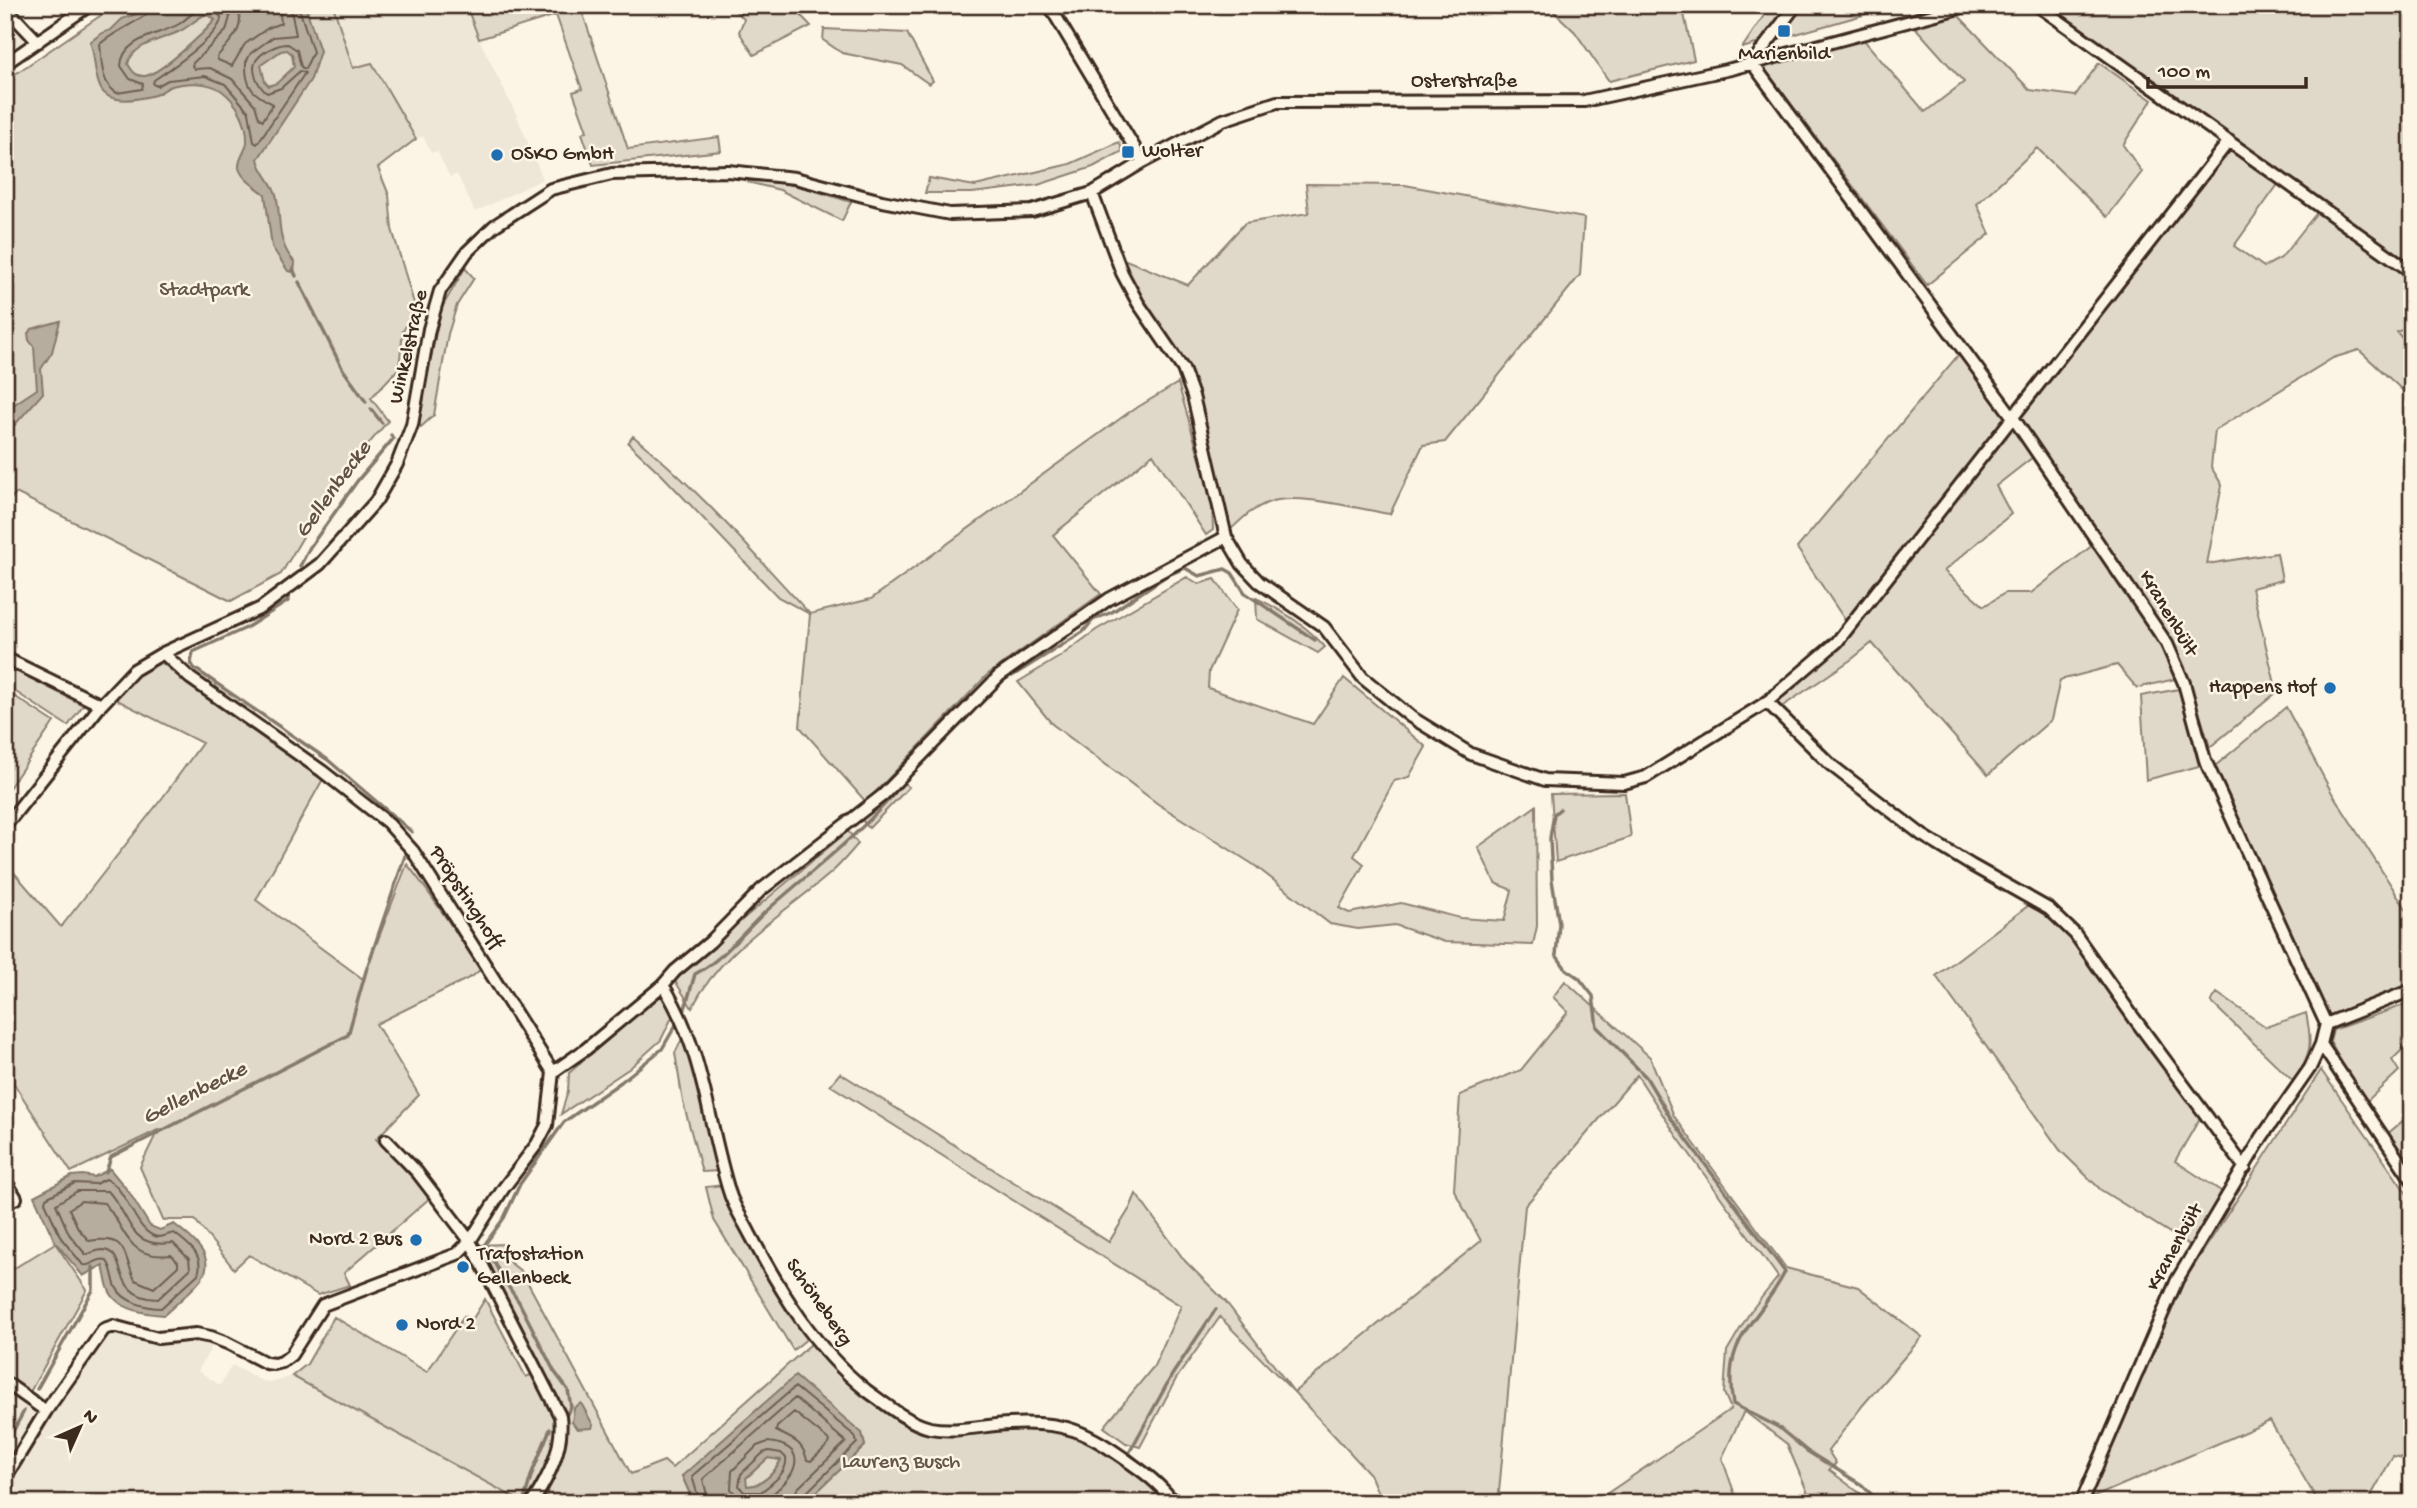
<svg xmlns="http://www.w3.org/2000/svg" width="2417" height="1508" font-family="'Gochi Hand',sans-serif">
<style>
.built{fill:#eee6d6}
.green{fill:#e0d8c8;stroke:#8e8173;stroke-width:2}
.water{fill:#b7ad9e;stroke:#85796b;stroke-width:2;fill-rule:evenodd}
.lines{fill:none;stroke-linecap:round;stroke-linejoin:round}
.shore{stroke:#6d5e51;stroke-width:2}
.stream{stroke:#85796b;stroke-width:3.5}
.minor-casing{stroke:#3b2a1e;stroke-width:16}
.minor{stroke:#fcf5e5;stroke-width:10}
.poi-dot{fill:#1f6fb2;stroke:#fcf5e5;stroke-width:2.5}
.labels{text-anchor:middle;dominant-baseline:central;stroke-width:5;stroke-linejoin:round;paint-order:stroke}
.poi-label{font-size:21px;fill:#3b2a1e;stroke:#fcf5e5;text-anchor:start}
.street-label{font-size:21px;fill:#3b2a1e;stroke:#fcf5e5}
.park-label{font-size:21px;fill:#645648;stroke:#fcf5e5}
.water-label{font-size:23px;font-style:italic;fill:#605144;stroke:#fcf5e5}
</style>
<rect width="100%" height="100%" fill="#fcf5e5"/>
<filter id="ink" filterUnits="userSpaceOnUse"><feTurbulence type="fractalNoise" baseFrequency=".0143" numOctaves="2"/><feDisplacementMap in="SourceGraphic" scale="14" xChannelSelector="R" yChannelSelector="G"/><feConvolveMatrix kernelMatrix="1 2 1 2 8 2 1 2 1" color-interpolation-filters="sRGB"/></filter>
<g filter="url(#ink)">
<path class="built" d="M 333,5 L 466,5 L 479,39 L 516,114 L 543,179 L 475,212 L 457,174 L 450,177 L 437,151 L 431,153 L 423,136 L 416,139 L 373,63 L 353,69 Z
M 5,14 L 28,38 L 5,53 Z
M 119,1334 L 151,1345 L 191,1342 L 212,1346 L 198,1371 L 220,1385 L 232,1365 L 260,1380 L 268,1382 L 277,1381 L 292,1376 L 518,1500 L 516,1503 L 5,1503 L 5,1380 L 53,1414 L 105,1338 L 109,1335 Z"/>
<path class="green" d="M 116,5 L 333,5 L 353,68 L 372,63 L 416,139 L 378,168 L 389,195 L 392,229 L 416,310 L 403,331 L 399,368 L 371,398 L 388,421 L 333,486 L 281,574 L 231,601 L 16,493 L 5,505 L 5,81 Z
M 466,5 L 580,5 L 628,149 L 719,137 L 721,151 L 593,165 L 582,133 L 587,131 L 573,92 L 582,89 L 556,15 L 479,39 Z
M 729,5 L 791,5 L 811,26 L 754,55 L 739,32 L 744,19 Z
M 1547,5 L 1682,5 L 1694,60 L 1609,81 L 1575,32 Z
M 1771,5 L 1789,5 L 1760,43 L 1742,48 Z
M 1801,5 L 1898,5 L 1775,40 Z
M 2047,5 L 2412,5 L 2412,265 Z
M 1958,15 L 2030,90 L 2075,96 L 2099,63 L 2152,100 L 2123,145 L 2142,172 L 2107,217 L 2037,148 L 1977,204 L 1990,234 L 1927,285 L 1763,66 L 1864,40 L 1925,112 L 1964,82 L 1914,26 Z
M 824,29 L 907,33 L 933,81 L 929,84 L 902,65 L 842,53 L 823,40 Z
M 1119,142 L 1123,151 L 1093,167 L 1038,185 L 972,193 L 925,193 L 929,178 L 975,186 L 1070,164 Z
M 2230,147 L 2279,183 L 2234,246 L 2264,267 L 2281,258 L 2318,211 L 2412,279 L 2412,325 L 2397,332 L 2412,350 L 2412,399 L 2359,350 L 2333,358 L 2215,430 L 2211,467 L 2222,485 L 2207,564 L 2277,553 L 2282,580 L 2252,588 L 2277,692 L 2210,747 L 2190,683 L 2173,643 L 2019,417 Z
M 768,180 L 806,188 L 851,202 L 842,221 L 780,190 L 747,182 Z
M 1306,184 L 1405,185 L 1584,218 L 1580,275 L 1445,442 L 1423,445 L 1390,514 C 1359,509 1294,491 1267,503 C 1251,509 1240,521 1228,532 L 1196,398 L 1139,301 L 1121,258 L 1188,285 L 1245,223 L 1309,213 Z
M 465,268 L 474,278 L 457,305 L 448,334 L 434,415 L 421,427 L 418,418 L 441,309 Z
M 1959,354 L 2005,417 L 1847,623 L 1797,548 Z
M 1178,383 L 1212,501 L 1213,530 L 1206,535 L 1153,454 L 1053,535 L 1101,594 L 987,675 L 866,802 L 800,727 L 810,614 L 778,597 L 662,475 L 628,443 L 633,436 C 698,488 753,553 810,614 L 871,599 L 1128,413 Z
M 2013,425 L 2033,457 L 1996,486 L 2011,514 L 1944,571 L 1984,606 L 2005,593 L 2031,593 L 2093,545 L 2161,646 L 2175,679 L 2137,688 L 2117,665 L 2060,680 L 2051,720 L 1988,775 L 1872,643 L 1852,659 L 1780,708 L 1774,702 L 1851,633 Z
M 1187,577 L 1199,584 L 1215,579 L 1237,610 L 1209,671 L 1208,688 L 1313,724 L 1344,678 L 1426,747 L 1409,777 L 1394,781 L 1354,856 L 1364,864 L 1339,908 L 1349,913 L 1401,903 L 1460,918 L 1504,921 L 1512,890 L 1495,883 L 1478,847 L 1536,806 L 1537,926 L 1533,945 L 1445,942 L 1395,925 L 1358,929 L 1330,924 L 1254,865 L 1158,804 L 1052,724 L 1018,682 L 1061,656 L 1096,630 Z
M 1256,598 C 1282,610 1306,625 1325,647 L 1318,653 L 1257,619 Z
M 159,661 L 323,779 L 256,900 L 363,979 L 407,864 C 434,897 456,934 481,969 L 473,976 L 376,1024 L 419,1095 L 376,1139 L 431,1197 L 344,1273 L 350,1285 L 318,1295 L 249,1255 L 234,1269 L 195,1220 L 163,1220 L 140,1167 L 158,1130 L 71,1172 L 5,1070 L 5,862 L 61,927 L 163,797 L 202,743 L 115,699 L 140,672 Z
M 5,665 L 83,705 L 68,726 L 5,685 Z
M 2179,689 L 2199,766 L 2146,780 L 2141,696 Z
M 5,690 L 54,722 L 5,794 Z
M 2286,707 L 2332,793 L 2412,918 L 2412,985 L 2328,1017 L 2215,766 Z
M 901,781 L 909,787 L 869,828 L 861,819 L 887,797 Z
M 1625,793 L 1631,837 L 1556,862 L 1551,794 Z
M 848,831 L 858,844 C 849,854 841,864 832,872 C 783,915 721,949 692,1008 L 675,981 L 713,944 Z
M 2029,905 L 2043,913 L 2071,937 L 2200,1118 L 2175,1161 L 2224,1193 L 2191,1246 L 2101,1190 L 2060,1150 L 1936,976 Z
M 1565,981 L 1650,1057 L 1674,1116 L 1786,1268 L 1858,1287 L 1922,1337 L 1863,1405 L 1828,1451 L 1836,1463 L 1829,1470 L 1873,1503 L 1812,1503 L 1787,1444 L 1744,1411 L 1722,1458 L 1738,1503 L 1593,1503 L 1731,1409 L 1724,1393 L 1727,1351 L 1750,1312 L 1778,1277 L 1676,1135 L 1637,1075 L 1525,1206 L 1498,1503 L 1382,1503 L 1370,1474 L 1294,1392 L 1220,1317 L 1176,1379 L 1140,1447 L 1126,1443 L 1104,1427 L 1154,1366 L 1181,1306 L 830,1085 L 840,1073 L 1109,1242 L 1130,1208 L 1136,1194 L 1185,1261 L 1226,1302 L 1294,1392 L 1481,1241 L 1454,1190 L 1460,1095 L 1521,1070 L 1568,1012 L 1553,997 Z
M 663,991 L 675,1011 L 661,1040 L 630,1068 L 561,1114 L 568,1091 L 569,1073 Z
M 2217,993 L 2266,1027 L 2306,1013 C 2313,1046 2311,1052 2294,1082 L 2211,1002 Z
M 2412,1002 L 2412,1040 L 2392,1060 L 2399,1071 L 2365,1103 L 2330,1042 L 2333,1030 Z
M 685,1033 L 719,1171 L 702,1172 L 683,1102 L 675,1053 Z
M 2321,1070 L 2412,1201 L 2412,1368 L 2407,1370 L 2404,1407 L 2412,1409 L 2412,1460 L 2393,1456 L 2367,1503 L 2319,1503 L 2270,1421 L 2087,1500 L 2182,1284 Z
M 2412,1113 L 2412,1178 L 2385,1136 Z
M 723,1185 L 743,1234 L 808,1338 L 793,1350 L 714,1220 L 706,1187 Z
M 55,1243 L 87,1290 L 30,1392 L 10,1383 L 5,1378 L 5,1274 Z
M 505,1244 L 508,1261 L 522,1272 L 631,1474 L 664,1461 L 672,1468 L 812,1343 C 836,1375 868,1397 903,1417 C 911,1422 921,1430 931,1433 C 955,1438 981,1431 1005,1429 C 1076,1424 1122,1452 1169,1503 L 805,1503 L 865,1446 L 862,1433 L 682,1476 L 694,1503 L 540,1503 L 546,1495 L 567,1440 L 562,1409 L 479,1245 Z
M 485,1299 L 526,1377 L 533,1374 C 542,1392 558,1414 557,1436 C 556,1453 537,1487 528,1503 L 516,1503 L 517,1499 L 292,1376 L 307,1364 L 334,1317 L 427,1372 L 464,1316 L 472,1320 Z
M 768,1458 L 781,1460 C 773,1474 763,1486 746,1486 L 746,1478 Z"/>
<path class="water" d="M 148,5 L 305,5 L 320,51 L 311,79 L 258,159 C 261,173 272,181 276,194 C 282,220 275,240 295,263 L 294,272 L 288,271 L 272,247 L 265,194 C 256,187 242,179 239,168 C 238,159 246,151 247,142 C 248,123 237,102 222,91 C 209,81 184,82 169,87 C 165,89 161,93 155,95 C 140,99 110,105 101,89 C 93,74 96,57 90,42 L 102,33 L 111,30 L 122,19 L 136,14 ZM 204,15 L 210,16 L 215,20 C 204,33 160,74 145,76 C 136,77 132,71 128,64 C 133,43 163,40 180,31 C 189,27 196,19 204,15 ZM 287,50 L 292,54 L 294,67 L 277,83 L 269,86 L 265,82 L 261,65 L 281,51 Z
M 60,321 L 52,352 L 41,369 L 43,393 L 12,428 L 5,432 L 5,405 L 13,405 L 37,389 L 34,347 L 29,340 L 28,333 L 32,329 Z
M 110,1169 L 129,1192 L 150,1226 L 160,1230 L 174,1224 C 230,1266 205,1277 164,1315 C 147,1314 121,1310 111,1294 C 106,1286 105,1274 103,1265 L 83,1276 L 55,1242 L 34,1196 L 72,1176 L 83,1175 L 94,1177 Z
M 795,1376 L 862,1433 L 865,1446 L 805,1503 L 694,1503 L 682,1476 ZM 768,1458 L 781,1460 C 774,1474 762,1486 747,1486 L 746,1478 Z
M 581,1403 L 593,1425 L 592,1428 L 577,1429 L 572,1422 L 574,1408 Z"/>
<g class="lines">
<path class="shore" d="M 151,5 L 147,14 C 132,25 114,32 100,44 C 102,60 100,84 117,93 L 142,89 L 143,84 L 130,79 L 121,66 C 122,38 160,35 179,24 C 187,19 194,10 202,8 C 210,6 216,11 221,17 C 222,35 169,70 154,80 L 153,84 L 157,86 L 168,80 L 205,76 L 225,84 L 249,112 L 254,142 L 257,144 L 305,73 L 300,71 L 281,88 L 267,93 C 260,88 251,73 255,63 C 259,52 278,44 288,44 L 297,50 L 301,67 L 305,69 L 313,52 L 298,5
M 222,5 L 230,17 L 226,31 L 193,63 L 192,66 L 195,69 L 210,68 L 232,79 L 255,105 L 259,118 L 263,120 L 273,104 C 253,94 245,88 246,62 L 251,53 L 273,37 L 296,35 L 290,5
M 236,5 C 248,29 230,40 217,57 L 218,60 L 232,66 L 245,44 L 268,28 L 281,23 L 279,5
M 106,1179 C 129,1189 134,1233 158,1237 C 163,1237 169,1234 174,1233 C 187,1243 205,1255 198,1274 L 161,1308 C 147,1308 123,1302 116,1287 C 112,1278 113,1267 106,1260 C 97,1257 92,1267 83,1265 L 61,1238 L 45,1202 L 46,1198 L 75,1183 L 95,1184 Z
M 77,1191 L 108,1191 C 133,1219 128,1249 173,1243 L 189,1259 L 190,1269 L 158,1299 C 109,1298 129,1251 103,1250 C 97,1250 91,1253 86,1255 L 69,1234 L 56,1204 Z
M 81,1201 L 104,1203 C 128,1229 125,1260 171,1255 L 178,1262 L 178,1266 L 154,1288 L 135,1280 C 122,1254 129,1234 89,1241 L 78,1228 L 69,1209 Z
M 794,1412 L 830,1441 L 829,1444 L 811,1461 L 807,1460 C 802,1440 791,1439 776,1431 L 777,1427 Z
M 768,1442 C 806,1446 800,1470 777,1490 C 773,1494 768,1498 763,1500 C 756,1503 748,1502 741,1501 L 731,1489 L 732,1471 L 757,1446 Z
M 769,1451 L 781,1453 L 786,1458 C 788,1473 772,1483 761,1492 L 744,1492 L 739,1486 L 741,1474 L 763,1453 Z
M 700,1503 L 692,1476 L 795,1387 L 855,1436 L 857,1443 L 804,1495 L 801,1503
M 709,1503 L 703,1479 L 795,1398 L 846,1442 L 797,1489 L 792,1503"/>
<path class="stream" d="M 2373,5 L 2377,5
M 293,269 L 296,276
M 299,282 L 342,368 L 366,402
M 371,409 L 382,423
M 300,566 L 310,547 L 358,480 L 393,439 L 391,435
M 289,597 L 288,601 L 246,628 L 193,652 L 191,663 L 194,668 L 328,760 L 412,832
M 1346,647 L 1361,666
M 1012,676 L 1083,632 L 1093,620 L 1112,612 L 1166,576 L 1185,568 L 1199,576 L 1225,569 L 1232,573 L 1245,593 L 1315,640
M 1560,809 L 1554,814 L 1550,838 L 1552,880 L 1559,924 L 1556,955 L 1566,969 L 1579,978 L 1593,996 L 1597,1027 L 1646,1077 L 1670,1117 L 1785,1272 C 1759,1323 1721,1337 1733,1404 L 1778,1427 L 1807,1451 L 1862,1485 L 1880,1503
M 684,1012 L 695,974 C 722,960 741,935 763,914 C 811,871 863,833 904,782
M 106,1172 L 111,1157 L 348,1035 L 366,971 L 405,856
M 37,1389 L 93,1290 L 93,1267
M 566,1415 L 571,1407 L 568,1390 L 554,1371 L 519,1302 L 501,1276 L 485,1244 L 504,1218 L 520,1184 L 564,1122 L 621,1082 L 662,1049 L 677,1023
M 5,1446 L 24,1411
M 1151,1472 L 1129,1453 L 1172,1375 L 1216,1309
M 1170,1489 L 1178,1497
M 523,1503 L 532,1473 L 550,1429"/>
<g class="minor-casing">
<path id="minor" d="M 1049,5 L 1143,162
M 2037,5 L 2412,272
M 5,7 L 38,42
M 1752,63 L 2012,416 L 2167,644 L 2184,683 L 2205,760 L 2326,1024 L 2321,1044 L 2310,1068 L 2262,1137 L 2177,1280 L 2081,1503
M 1752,63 L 1796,5
M 5,64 L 90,5
M 1092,193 L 1122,273 L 1138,303 L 1183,369 L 1193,396 L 1226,537 L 1242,564 L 1259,582 L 1324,627 L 1363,678 L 1411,717 L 1471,754 L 1545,780 L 1624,783 L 1646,777 L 1767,702 L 1837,642 L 2229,141
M 5,658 L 101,705
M 1767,702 L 1831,765 L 1922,835 L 1971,865 L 2049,909 L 2075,934 L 2134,1018 L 2245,1168
M 5,826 L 101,705 L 134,670 L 163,653 L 261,608 L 320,564 L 376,501 L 397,464 L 412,425 L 429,329 L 440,291 L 467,252 L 494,226 L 551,189 L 612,174 L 728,171 L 795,178 L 882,201 L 950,214 L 1032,211 L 1092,193 L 1143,162 L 1223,120 L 1277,102 L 1584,101 L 1731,69 L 1970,5
M 663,985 C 704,1051 707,1119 729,1191 C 733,1206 743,1220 750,1234 C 781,1292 814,1348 866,1390 C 884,1403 908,1423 930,1428 C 955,1433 984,1425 1009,1424 C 1066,1421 1086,1431 1132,1464 C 1148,1475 1163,1487 1174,1503
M 2326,1024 L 2412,990
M 2321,1044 L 2412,1180
M 553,1072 L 586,1049 L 663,985 L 675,971 L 710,942 L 761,890 L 883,795 L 999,676 L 1109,599 L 1226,537
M 386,1140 L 417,1172 L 470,1241 L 560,1416 C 564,1447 549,1477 532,1503
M 5,1180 L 16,1198 L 5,1204
M 5,1382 L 46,1411
M 5,1478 L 46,1411 L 104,1329 L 113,1326 L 158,1338 L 196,1334 L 211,1337 L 227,1343 L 266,1363 L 274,1364 L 282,1362 L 291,1355 L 323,1305 L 457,1254 L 470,1241 L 503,1189 L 537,1144 L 547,1125 L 553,1072 L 413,851 L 387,822 L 322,771 L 190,678 L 163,653"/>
</g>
<use href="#minor" class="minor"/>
</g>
</g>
<g class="poi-dot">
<rect x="1777" y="24" width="14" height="14" rx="3.5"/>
<rect x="1121" y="145" width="14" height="14" rx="3.5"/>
<circle cx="497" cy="155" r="7"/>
<circle cx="2330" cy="688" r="7"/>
<circle cx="416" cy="1240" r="7"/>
<circle cx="463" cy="1267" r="7"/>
<circle cx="402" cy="1325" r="7"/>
</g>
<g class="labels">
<g class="poi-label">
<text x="1784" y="55" text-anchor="middle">Marienbild</text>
<text x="1142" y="152">Wolter</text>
<text x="511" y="155">OSKO GmbH</text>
<text x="2316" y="688" text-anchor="end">Happens Hof</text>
<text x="402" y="1240" text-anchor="end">Nord 2 Bus</text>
<text x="477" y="1255">Trafostation<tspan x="477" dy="24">Gellenbeck</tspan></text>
<text x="416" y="1325">Nord 2</text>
</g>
<g class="street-label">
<text x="1464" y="82">Osterstraße</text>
<text transform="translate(410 347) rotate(-77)">Winkelstraße</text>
<text transform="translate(2167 614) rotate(59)">Kranenbült</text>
<text transform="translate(465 898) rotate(57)">Pröpstinghoff</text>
<text transform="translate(2176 1248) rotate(-61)">Kranenbült</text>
<text transform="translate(818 1303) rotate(55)">Schöneberg</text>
</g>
<g class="park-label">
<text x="204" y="291">Stadtpark</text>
<text x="901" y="1463">Laurenz Busch</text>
</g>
<g class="water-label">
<text transform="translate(334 490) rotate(-54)">Gellenbecke</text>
<text transform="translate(195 1094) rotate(-27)">Gellenbecke</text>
</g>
</g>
<rect width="2417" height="1508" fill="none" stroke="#fcf5e5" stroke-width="28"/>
<rect x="14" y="14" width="2389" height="1480" fill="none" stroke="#3b2a1e" stroke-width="2.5" filter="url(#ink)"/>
<g transform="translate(80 1427) rotate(45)" stroke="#fcf5e5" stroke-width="5" paint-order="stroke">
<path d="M0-5L12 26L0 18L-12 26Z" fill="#3b2a1e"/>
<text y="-10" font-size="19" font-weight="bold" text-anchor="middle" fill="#3b2a1e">N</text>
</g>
<path d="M2148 77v10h158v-10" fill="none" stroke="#3b2a1e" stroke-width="3.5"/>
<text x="2158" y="77" font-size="21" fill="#3b2a1e" stroke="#fcf5e5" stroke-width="5" paint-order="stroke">100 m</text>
</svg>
